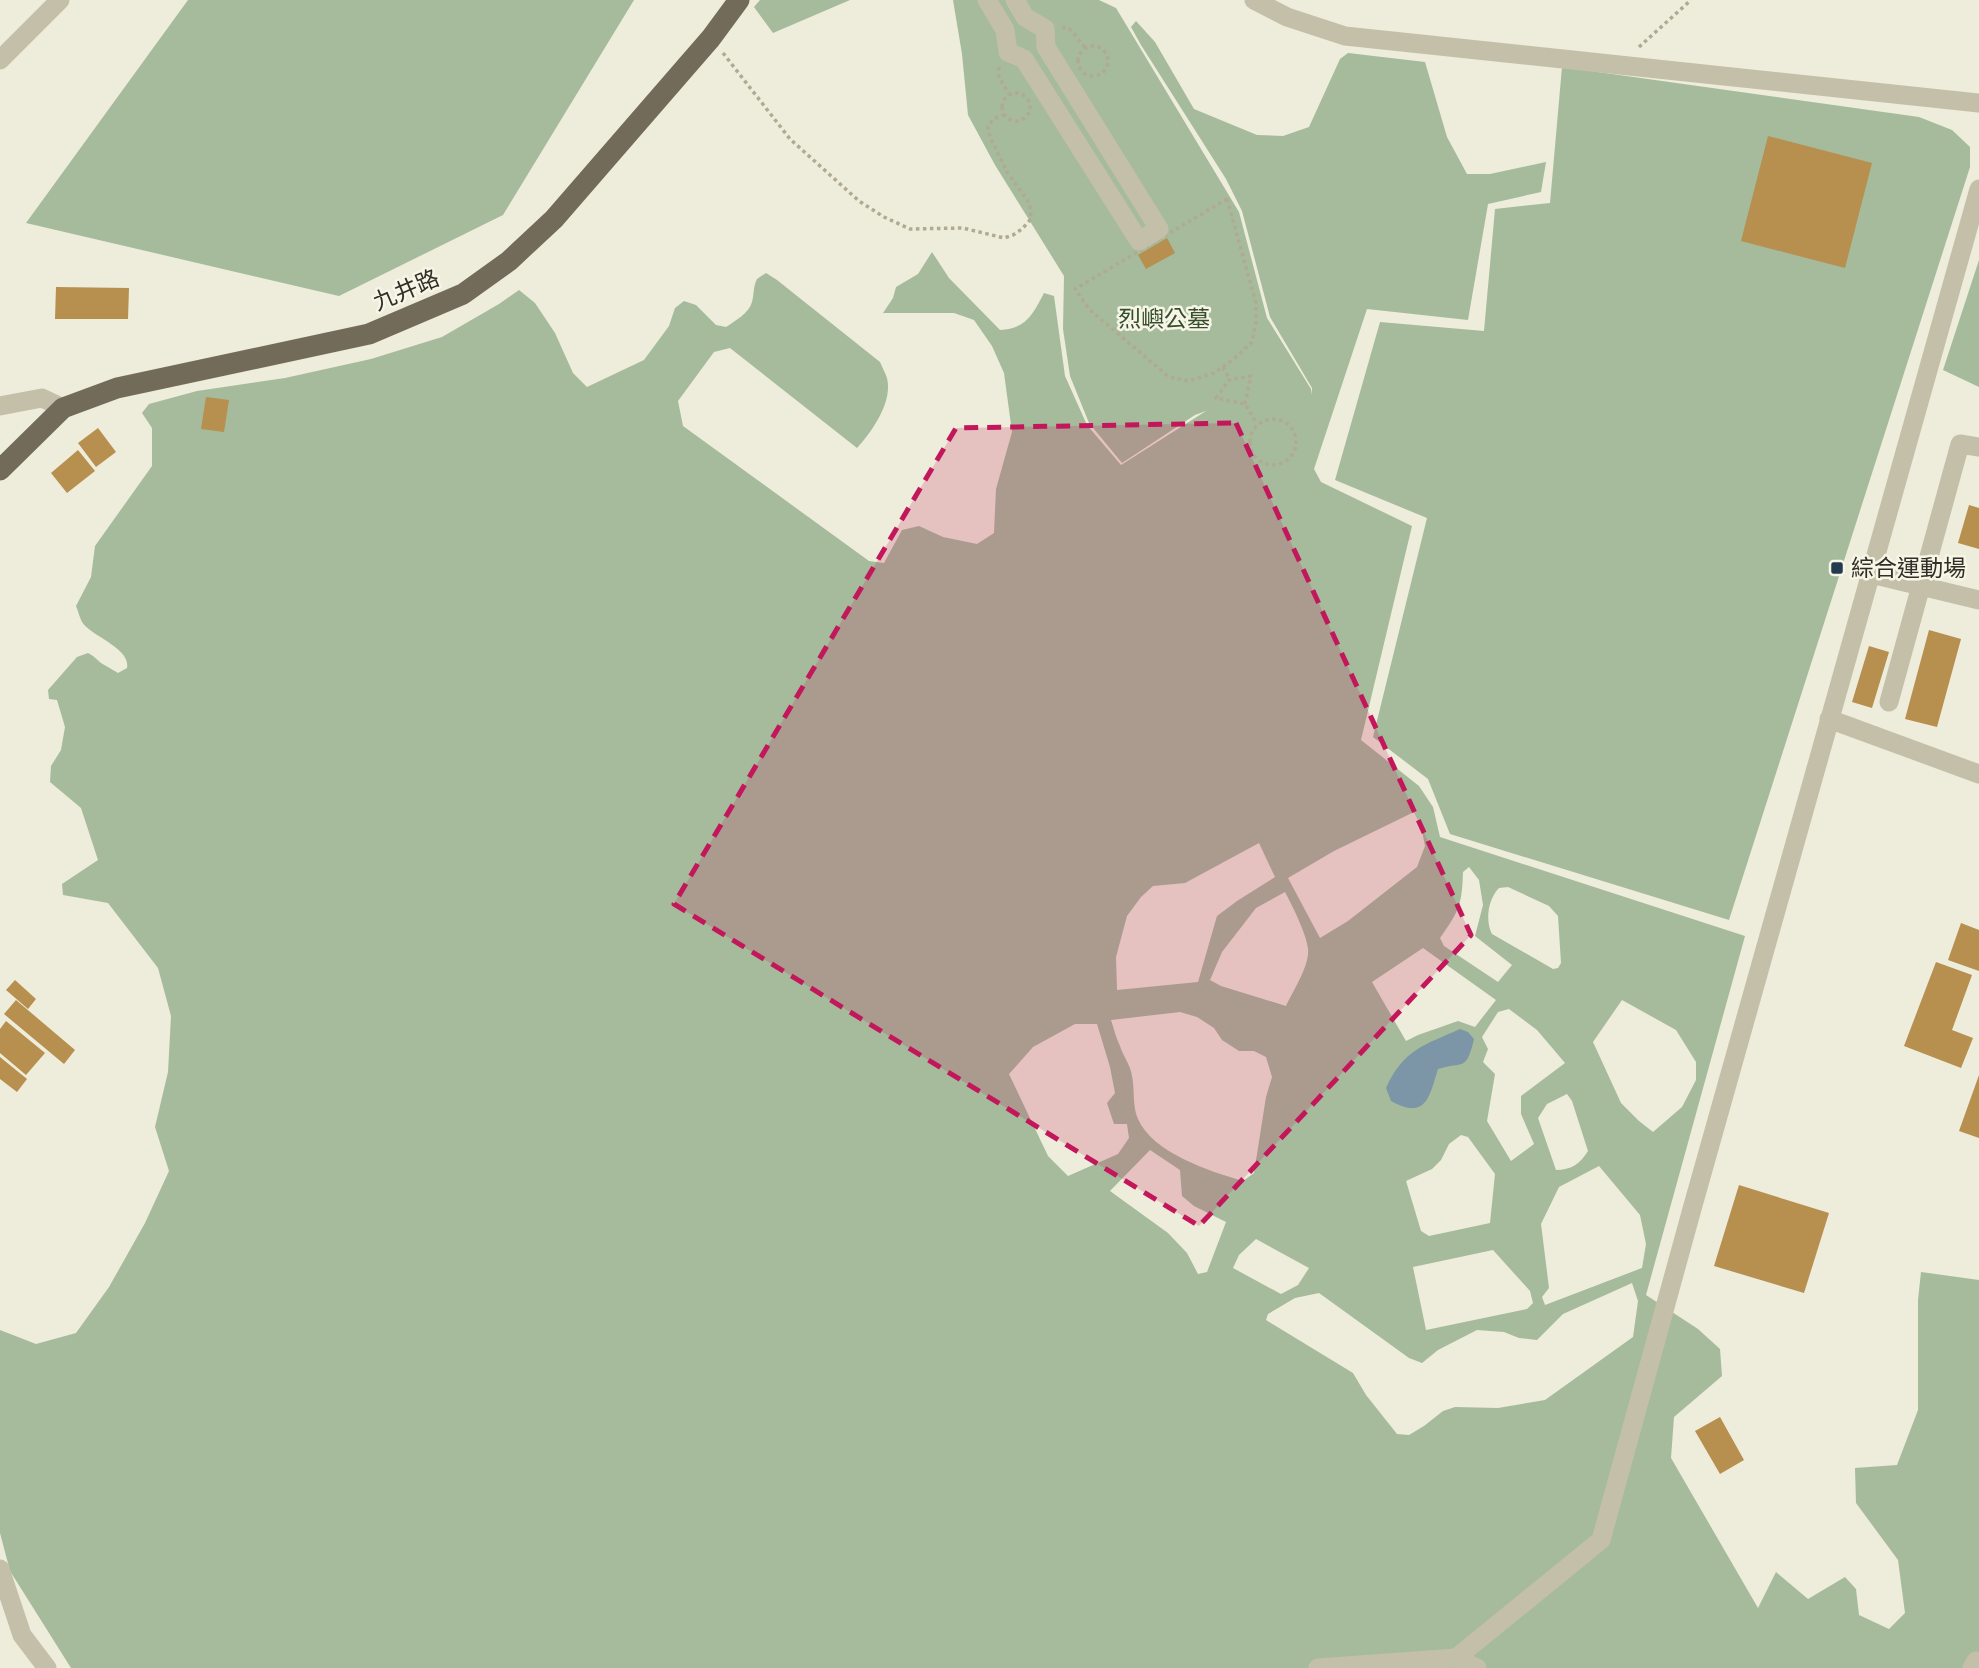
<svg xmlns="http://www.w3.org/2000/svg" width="1979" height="1668" font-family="'Fira Sans','Noto Sans TC',sans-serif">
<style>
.green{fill:#a5bb9c;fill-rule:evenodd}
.water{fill:#7d96a7}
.building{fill:#b78f4f}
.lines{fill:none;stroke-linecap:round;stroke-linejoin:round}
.path{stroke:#b0aa92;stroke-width:3.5;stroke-dasharray:3.5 3.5;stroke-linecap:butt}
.minor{stroke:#c4bfa8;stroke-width:19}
.major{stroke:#726b5a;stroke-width:21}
.marked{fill:#c2185b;fill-opacity:0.2;stroke:#c2185b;stroke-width:5;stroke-dasharray:14 9;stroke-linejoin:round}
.poi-dot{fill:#223b4e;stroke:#f6f5e6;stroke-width:2.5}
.labels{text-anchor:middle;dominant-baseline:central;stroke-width:5;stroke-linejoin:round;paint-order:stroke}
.street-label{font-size:23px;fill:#322e27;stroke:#f6f5e6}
.park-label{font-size:23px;fill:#364d2e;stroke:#f6f5e6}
.poi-label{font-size:23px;fill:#322e27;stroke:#f6f5e6;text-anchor:start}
</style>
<rect width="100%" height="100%" fill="#eeecda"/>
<path class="green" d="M 188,0 L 634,0 L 503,215 L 339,296 L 26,223 Z
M 760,0 L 850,0 L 773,33 L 754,7 Z
M 953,0 L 1099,0 L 1116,8 L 1239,212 L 1267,318 L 1311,389 L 1312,395 L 1312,388 L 1270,317 L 1242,211 L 1226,179 L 1141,45 L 1131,27 L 1136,21 L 1155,42 L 1194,109 L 1257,135 L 1283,136 L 1309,127 L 1340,59 L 1348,53 L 1425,62 L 1447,137 L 1467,174 L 1490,174 L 1546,162 L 1541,192 L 1488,204 L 1468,320 L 1367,309 L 1314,469 L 1321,482 L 1412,526 L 1361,740 L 1419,786 L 1433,807 L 1440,837 L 1745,936 L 1646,1295 L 1698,1329 L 1720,1349 L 1722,1376 L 1674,1417 L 1671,1458 L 1758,1608 L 1776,1572 L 1808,1599 L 1845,1577 L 1856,1589 L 1859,1615 L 1889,1629 L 1905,1613 L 1898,1560 L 1856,1503 L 1855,1468 L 1897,1465 L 1918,1410 L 1918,1300 L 1921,1272 L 1979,1280 L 1979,1668 L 71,1668 L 10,1571 L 0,1533 L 0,1330 L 36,1344 L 76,1333 L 109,1287 L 145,1223 L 169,1171 L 155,1127 L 168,1072 L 171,1016 L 158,968 L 108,903 L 63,895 L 62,884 L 98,860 L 81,808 L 50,782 L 51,766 L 61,750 L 65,727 L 57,700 L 49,699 L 48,690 L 77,657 L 88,653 L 93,656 L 101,663 L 118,673 L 127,668 C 131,648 92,637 82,622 C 80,618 78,611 76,606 L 91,577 L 95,546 L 152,466 L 152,428 L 142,413 L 149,404 L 197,391 L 285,378 L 371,359 L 442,337 L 499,304 L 519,290 L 535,303 L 555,333 L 573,373 L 587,387 L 644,360 L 669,326 L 675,308 L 684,301 L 696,305 L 716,325 L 726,327 C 735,321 749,313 752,302 C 754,295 753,287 757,279 L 766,273 L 777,280 L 880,362 C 882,367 885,372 887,378 C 893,402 872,432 857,448 L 730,348 L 714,352 L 678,401 L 683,426 L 869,561 L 884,563 L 902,530 L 919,526 L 943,537 L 977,544 L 994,533 L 996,489 L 1012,432 L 1004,373 L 992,346 L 974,320 L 954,313 L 883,313 L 893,298 L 896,287 L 918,274 L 932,252 L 949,278 L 1000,330 C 1026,329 1033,314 1044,293 L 1054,296 L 1065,376 L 1087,425 L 1121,465 L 1206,411 L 1195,415 L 1122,463 L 1089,423 L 1070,376 L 1063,329 L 1064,276 L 995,165 L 968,115 L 962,54 ZM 1414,812 L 1421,826 L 1425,846 L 1417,867 L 1348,921 L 1320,938 L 1288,878 L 1334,851 ZM 1259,843 L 1275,877 L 1237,901 L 1217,916 L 1198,982 L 1117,990 L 1116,957 L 1127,916 L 1141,897 L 1153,886 L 1185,883 ZM 1469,867 L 1479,880 L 1483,905 L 1475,936 L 1512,965 L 1498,982 L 1444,946 L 1440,938 C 1459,911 1462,905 1463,872 ZM 1508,887 L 1549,906 L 1558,916 L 1561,963 L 1558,968 L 1553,969 L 1492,934 C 1485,921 1488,899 1499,888 ZM 1285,892 C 1292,905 1307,935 1308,949 C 1310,965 1293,991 1286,1006 L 1221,986 L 1210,980 L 1222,952 L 1256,908 ZM 1423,948 L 1496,1000 L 1475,1027 L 1458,1021 L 1418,1035 L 1406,1041 L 1372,982 ZM 1622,1000 L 1676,1030 L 1696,1062 L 1696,1080 L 1682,1107 L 1653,1132 L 1639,1121 L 1621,1103 L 1593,1042 ZM 1509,1009 L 1537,1030 L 1565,1063 L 1521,1096 L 1521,1114 L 1534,1144 L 1511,1161 L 1487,1121 L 1495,1074 L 1483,1062 L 1488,1049 L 1482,1037 L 1498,1012 ZM 1180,1012 L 1197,1017 L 1214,1028 L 1222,1040 L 1239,1051 L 1254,1051 L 1266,1057 L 1272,1077 L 1266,1097 L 1254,1173 L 1243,1181 C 1209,1171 1153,1153 1138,1119 C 1132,1106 1135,1090 1132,1076 C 1131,1066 1123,1056 1120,1046 C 1116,1038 1114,1029 1111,1020 ZM 1075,1024 L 1097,1024 L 1110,1067 L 1115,1093 L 1107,1103 L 1114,1124 L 1127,1124 L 1129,1138 L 1118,1154 L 1068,1176 L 1048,1156 L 1009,1074 L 1033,1047 ZM 1567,1094 L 1572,1101 L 1588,1151 C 1580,1164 1571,1170 1556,1170 L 1538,1118 L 1547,1104 ZM 1461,1135 L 1468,1137 L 1495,1174 L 1490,1223 L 1429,1236 L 1421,1231 L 1406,1181 L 1432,1169 L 1441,1160 L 1449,1144 ZM 1150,1150 L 1180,1170 L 1182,1196 L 1194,1206 L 1226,1222 L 1207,1272 L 1198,1274 L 1187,1253 L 1168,1233 L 1110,1191 ZM 1599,1166 L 1640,1215 L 1646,1244 L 1642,1268 L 1545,1305 L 1542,1297 L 1549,1288 L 1541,1224 L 1559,1187 ZM 1256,1239 L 1309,1268 L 1298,1285 L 1281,1294 L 1233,1268 L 1239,1255 ZM 1493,1250 L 1530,1291 L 1533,1303 L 1527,1309 L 1426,1330 L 1413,1267 ZM 1632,1283 L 1638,1301 L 1633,1337 L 1545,1400 L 1498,1408 L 1455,1407 L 1443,1411 L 1424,1426 L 1409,1435 L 1397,1434 L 1366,1395 L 1353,1373 L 1266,1320 L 1268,1314 L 1295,1298 L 1319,1293 L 1409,1358 L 1422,1363 L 1438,1350 L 1477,1330 L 1504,1332 L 1519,1338 L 1537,1340 L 1563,1314 Z
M 1562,67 L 1919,117 L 1952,130 L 1970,147 L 1970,167 L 1729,920 L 1450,834 L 1428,779 L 1373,737 L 1427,518 L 1335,480 L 1380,322 L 1484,331 L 1495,209 L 1550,203 Z
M 1979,260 L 1979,387 L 1943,370 Z"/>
<path class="water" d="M 1460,1029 L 1468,1032 L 1474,1039 C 1466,1072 1464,1061 1438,1069 C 1429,1098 1426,1120 1391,1101 L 1386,1088 C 1403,1050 1424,1045 1460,1029 Z"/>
<path class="building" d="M 1768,136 L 1872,163 L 1845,268 L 1741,241 Z
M 1167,238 L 1175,253 L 1146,269 L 1138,255 Z
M 56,287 L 129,288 L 128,319 L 55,319 Z
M 206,397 L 229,400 L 224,432 L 201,429 Z
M 98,428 L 116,452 L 96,467 L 78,443 Z
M 78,450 L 95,471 L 67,493 L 51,473 Z
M 1969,505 L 1979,508 L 1979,549 L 1958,543 Z
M 1929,630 L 1961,639 L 1937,727 L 1905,719 Z
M 1869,646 L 1889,652 L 1872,708 L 1852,702 Z
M 1961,923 L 1979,930 L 1979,971 L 1948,960 Z
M 1936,962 L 1972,975 L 1952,1030 L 1973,1038 L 1961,1068 L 1904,1046 Z
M 15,980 L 36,999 L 28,1009 L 6,990 Z
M 16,1000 L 75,1050 L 64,1064 L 4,1014 Z
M 6,1021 L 45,1053 L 26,1075 L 0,1053 L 0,1029 Z
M 0,1057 L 27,1079 L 17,1092 L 0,1079 Z
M 1979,1075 L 1979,1138 L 1959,1131 Z
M 1739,1185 L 1829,1213 L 1804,1293 L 1714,1266 Z
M 1720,1417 L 1744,1460 L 1720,1474 L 1695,1431 Z"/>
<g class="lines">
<path class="path" d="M 1062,27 L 1071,30 L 1085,48
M1078 61a15 15 0 1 1 30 0a15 15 0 1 1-30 0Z
M 1639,47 L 1691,0
M 723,53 L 790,139 L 859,201 L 884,217 L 910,229 L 963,228 L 1004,238 L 1013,235 L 1022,229 L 1031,219 L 1030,204 L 1007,172 L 990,137 L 988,127 L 993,119 L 1003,115
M 999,67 L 999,77 L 1009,94
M1002 107a14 14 0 1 1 28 0a14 14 0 1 1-28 0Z
M 1227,199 L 1256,303 L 1256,322 L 1252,342 L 1235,358 L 1214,373 L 1189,381 L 1169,377 L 1090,310 L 1075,289 Z
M 1223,367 L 1229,378 L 1229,380
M 1245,404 L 1251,376 L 1229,380 L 1216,398 L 1245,404 L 1257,424
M1250 442a23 23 0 1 1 46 0a23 23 0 1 1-46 0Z"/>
<path class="minor" d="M 987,0 L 1005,30 L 1008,52 L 1024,59 L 1139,241 L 1159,229 L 1046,47 L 1045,29 L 1025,17 L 1015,0
M 1254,0 L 1287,17 L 1345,36 L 1979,103
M 0,60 L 60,0
M 0,406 L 42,398 L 63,408
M 1871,574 L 1979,600
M 1889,702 L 1960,444 L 1979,447
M 1829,719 L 1979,774
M 0,1569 L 22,1635 L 47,1668
M 1456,1658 L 1477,1668
M 1318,1668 L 1456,1658 L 1601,1540 L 1692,1209 L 1979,189
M 1972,1668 L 1976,1661"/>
<path class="major" d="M 0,470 L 63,408 L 117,388 L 369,334 L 463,294 L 509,261 L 554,219 L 711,38 L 739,0"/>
</g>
<path class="marked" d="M 1236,423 L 1471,935 L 1199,1226 L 674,904 L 956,428 Z"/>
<rect class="poi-dot" x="1830" y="561" width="14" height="14" rx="3.5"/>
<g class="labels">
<g class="street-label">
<text transform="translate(406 290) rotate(-23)">九井路</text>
</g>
<g class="park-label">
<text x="1164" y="319">烈嶼公墓</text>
</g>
<g class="poi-label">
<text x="1851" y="568">綜合運動場</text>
</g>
</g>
</svg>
